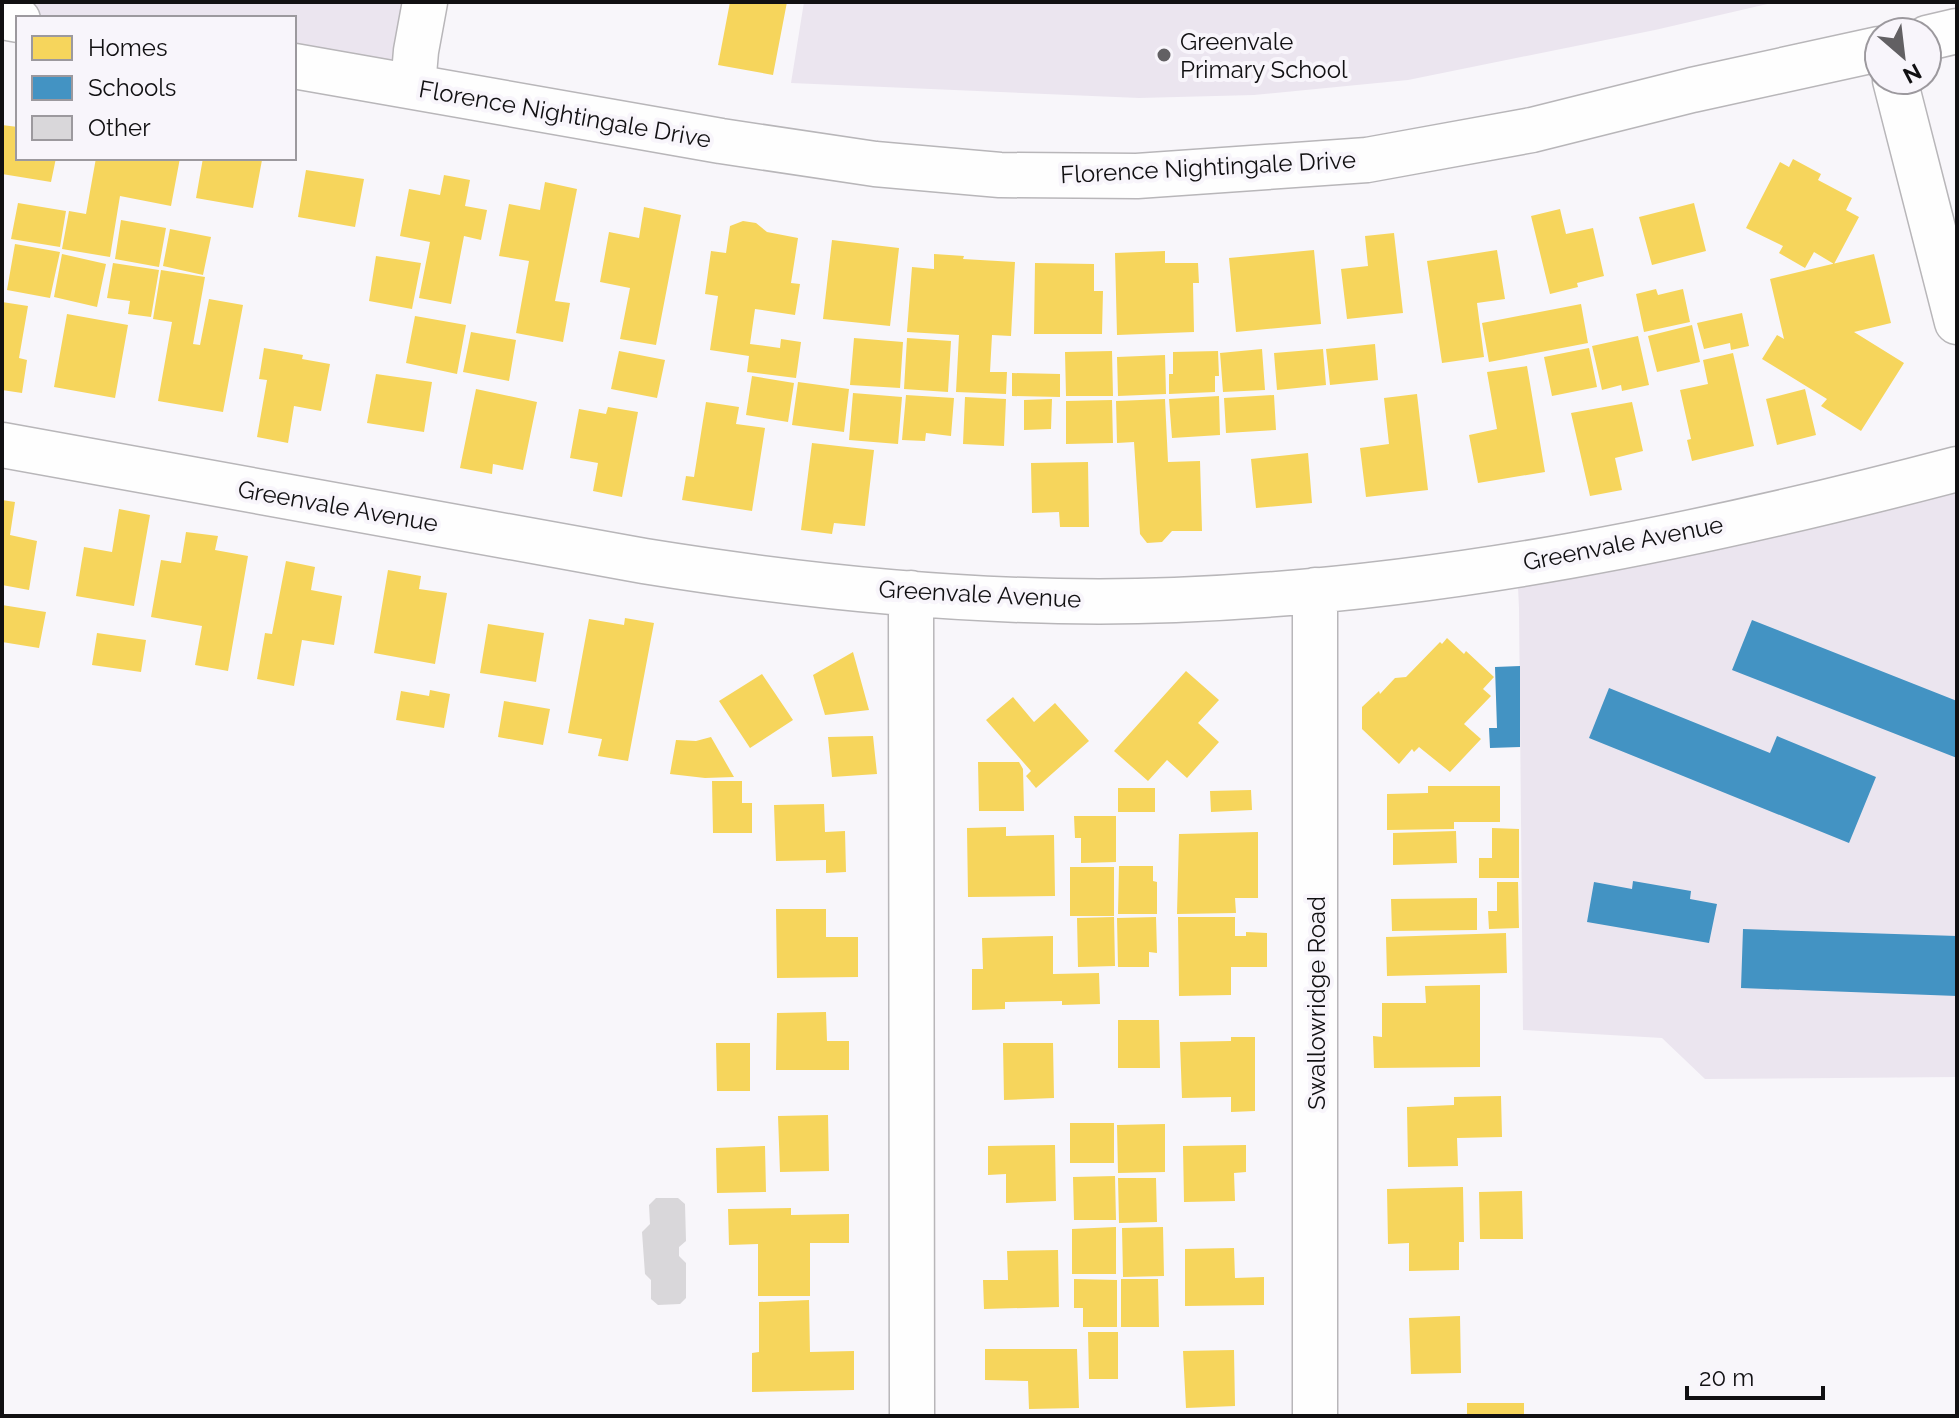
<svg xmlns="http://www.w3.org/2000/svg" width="1959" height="1418" font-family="Raleway,sans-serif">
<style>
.built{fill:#ebe5ef}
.homes{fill:#f6d55c}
.schools{fill:#4393c3}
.building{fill:#d9d7da}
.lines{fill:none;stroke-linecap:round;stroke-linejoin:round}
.street-casing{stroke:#b8b6b9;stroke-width:47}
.secondary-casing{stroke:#b8b6b9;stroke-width:47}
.street{stroke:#fefefe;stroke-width:44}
.secondary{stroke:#fefefe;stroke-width:44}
.poi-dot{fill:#626063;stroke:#f8f5fb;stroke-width:3}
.labels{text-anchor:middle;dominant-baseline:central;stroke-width:8;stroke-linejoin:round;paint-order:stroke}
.poi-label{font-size:24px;fill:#111012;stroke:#f8f5fb;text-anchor:start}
.street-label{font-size:24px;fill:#111012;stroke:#f8f5fb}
</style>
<rect width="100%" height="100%" fill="#f8f6fa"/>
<path class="built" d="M 2,2 L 424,2 L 408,88 L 294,68 L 294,18 L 18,18 Z
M 804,2 L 1776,2 L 1655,30 L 1408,80 L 1254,95 L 1139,98 L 791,83 Z
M 1957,470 L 1957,1077 L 1705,1079 L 1662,1038 L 1523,1030 L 1519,608 L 1517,567 Z"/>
<path class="homes" d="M 730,2 L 787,2 L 773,75 L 718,65 Z
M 2,125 L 18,127 L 18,158 L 56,158 L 51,182 L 2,174 Z
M 96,158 L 180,158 L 171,206 L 120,196 L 110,257 L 62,249 L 69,211 L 86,214 Z
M 203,158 L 262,160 L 253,208 L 196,198 Z
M 1793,159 L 1821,174 L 1818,180 L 1852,198 L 1846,210 L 1859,217 L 1834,264 L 1814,252 L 1805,268 L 1779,253 L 1783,246 L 1746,228 L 1780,162 L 1789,167 Z
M 306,170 L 364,179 L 355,227 L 298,217 Z
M 444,175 L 470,180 L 465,206 L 487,210 L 481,240 L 464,236 L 451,304 L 419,298 L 430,242 L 400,236 L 409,189 L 440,195 Z
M 545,182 L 577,189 L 555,301 L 570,303 L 563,342 L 516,333 L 529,261 L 499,256 L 509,204 L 540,210 Z
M 18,203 L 66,211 L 60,247 L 11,239 Z
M 1694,203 L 1706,251 L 1652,265 L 1639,217 Z
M 644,207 L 681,215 L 656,345 L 620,339 L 630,288 L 600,282 L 609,232 L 639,238 Z
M 1560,209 L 1566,234 L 1593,228 L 1604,276 L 1577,283 L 1578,287 L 1550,294 L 1531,216 Z
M 121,220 L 166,228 L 159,267 L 115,259 Z
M 743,221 L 756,223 L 767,232 L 798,238 L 791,283 L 800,284 L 795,315 L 755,309 L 750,344 L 780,348 L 781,339 L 801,342 L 796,378 L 747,372 L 749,356 L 710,350 L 718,296 L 705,294 L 711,251 L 726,253 L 730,226 Z
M 170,229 L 211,237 L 203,275 L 163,266 Z
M 1394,233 L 1403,313 L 1347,319 L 1341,269 L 1368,266 L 1365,236 Z
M 832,240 L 899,248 L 890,326 L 823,319 Z
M 15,244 L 60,252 L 50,298 L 7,290 Z
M 1314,250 L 1321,324 L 1236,332 L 1229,258 Z
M 1497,250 L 1505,299 L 1477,303 L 1484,357 L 1442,363 L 1427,261 Z
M 1165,251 L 1165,263 L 1198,263 L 1199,283 L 1193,283 L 1194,332 L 1117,335 L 1115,253 Z
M 62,254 L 106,264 L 97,307 L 54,297 Z
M 934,254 L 964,256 L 963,259 L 1015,262 L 1011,336 L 992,335 L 990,372 L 1007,372 L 1006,394 L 956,392 L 959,335 L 907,332 L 912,267 L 934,269 Z
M 1874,254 L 1891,323 L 1854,332 L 1904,363 L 1861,431 L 1821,406 L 1827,399 L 1762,359 L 1777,335 L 1784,339 L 1770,279 Z
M 376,256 L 421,263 L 412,309 L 369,301 Z
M 113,263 L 159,270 L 151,317 L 128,314 L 130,301 L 107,298 Z
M 1035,263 L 1094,264 L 1094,291 L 1103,291 L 1102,334 L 1034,334 Z
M 161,270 L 205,277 L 193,344 L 200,345 L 209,299 L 243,305 L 223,412 L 158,401 L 172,322 L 153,319 Z
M 1656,289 L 1658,295 L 1683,289 L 1690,322 L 1644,332 L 1636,294 Z
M 2,302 L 28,306 L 19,358 L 27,360 L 22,393 L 2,390 Z
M 1581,304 L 1588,343 L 1489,362 L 1482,323 Z
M 1742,313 L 1749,346 L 1731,350 L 1730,343 L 1704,349 L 1697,323 Z
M 67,314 L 128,325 L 115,398 L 54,387 Z
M 415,316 L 466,325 L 457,374 L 406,363 Z
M 1692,325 L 1700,362 L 1657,372 L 1648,336 Z
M 471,332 L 516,340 L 509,381 L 463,372 Z
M 1638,336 L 1649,385 L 1622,391 L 1621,385 L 1602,390 L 1592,346 Z
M 854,338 L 903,342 L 900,388 L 850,385 Z
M 907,338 L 951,341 L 948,392 L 904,389 Z
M 1375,344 L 1378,380 L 1330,385 L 1326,349 Z
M 264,348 L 303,355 L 302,359 L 330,364 L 321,411 L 294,406 L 288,443 L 257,437 L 267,380 L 259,379 Z
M 1589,348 L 1597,387 L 1552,396 L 1544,357 Z
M 1262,349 L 1265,390 L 1223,392 L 1220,353 Z
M 1323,349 L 1326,385 L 1277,390 L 1274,353 Z
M 619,351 L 665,360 L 657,398 L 611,389 Z
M 1112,351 L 1113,396 L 1066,396 L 1065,352 Z
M 1218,351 L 1219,376 L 1215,376 L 1215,392 L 1169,394 L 1169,374 L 1173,374 L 1173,352 Z
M 1733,353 L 1754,446 L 1692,461 L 1687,440 L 1691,439 L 1680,390 L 1708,384 L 1703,360 Z
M 1165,355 L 1166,394 L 1118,396 L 1117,357 Z
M 1527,366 L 1545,472 L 1478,483 L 1469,435 L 1497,429 L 1487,372 Z
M 1012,373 L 1060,374 L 1060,397 L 1012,396 Z
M 376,374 L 432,382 L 424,432 L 367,423 Z
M 752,376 L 794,383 L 788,422 L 746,415 Z
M 798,382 L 849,389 L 844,432 L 792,425 Z
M 476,389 L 537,402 L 523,470 L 493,464 L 492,474 L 460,468 Z
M 1805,389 L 1816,435 L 1777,445 L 1766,399 Z
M 853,393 L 902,397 L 898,444 L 849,440 Z
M 1417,394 L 1428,490 L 1366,497 L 1360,448 L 1389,444 L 1384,398 Z
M 906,395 L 954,398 L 951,436 L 926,433 L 925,441 L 902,440 Z
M 1274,395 L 1276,430 L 1226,433 L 1224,398 Z
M 1219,396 L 1220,435 L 1172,438 L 1169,399 Z
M 965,397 L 1006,399 L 1004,446 L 963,444 Z
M 1052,399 L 1051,429 L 1024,430 L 1024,400 Z
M 1165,399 L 1168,462 L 1200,461 L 1202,531 L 1172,531 L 1162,542 L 1147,543 L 1140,534 L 1134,442 L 1117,443 L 1116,401 Z
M 1112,400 L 1113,443 L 1066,444 L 1066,401 Z
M 706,402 L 739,407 L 736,424 L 765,428 L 752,511 L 682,500 L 686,476 L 694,477 Z
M 1632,402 L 1643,451 L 1615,458 L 1622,490 L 1590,496 L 1571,413 Z
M 608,407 L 638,412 L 622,497 L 593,491 L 598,463 L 570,458 L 579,409 L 606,414 Z
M 812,443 L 874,450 L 865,526 L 834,523 L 832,534 L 801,530 Z
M 1308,453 L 1312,503 L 1256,508 L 1251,459 Z
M 1088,462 L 1089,527 L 1060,527 L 1059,512 L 1032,513 L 1031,463 Z
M 2,500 L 15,502 L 10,535 L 37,541 L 29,590 L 2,585 Z
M 119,509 L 150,515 L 134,606 L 76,596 L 84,547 L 112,552 Z
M 186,532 L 218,536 L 215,550 L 248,556 L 228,671 L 195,665 L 202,626 L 151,617 L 161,560 L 181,563 Z
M 286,561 L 315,567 L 311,590 L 342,596 L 334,645 L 302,640 L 294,686 L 257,679 L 265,633 L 272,634 Z
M 388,570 L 421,576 L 419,589 L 447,593 L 435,664 L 374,653 Z
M 2,605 L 46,612 L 39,648 L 2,642 Z
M 625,618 L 654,623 L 628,761 L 598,756 L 602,739 L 568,733 L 589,619 L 624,625 Z
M 488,624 L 544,633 L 536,682 L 480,673 Z
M 97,633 L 146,640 L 141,672 L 92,665 Z
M 1447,638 L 1464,654 L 1466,651 L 1494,677 L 1483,689 L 1491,696 L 1464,724 L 1481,739 L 1450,772 L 1419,747 L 1414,752 L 1412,749 L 1399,764 L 1362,729 L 1362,707 L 1379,691 L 1380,694 L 1395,678 L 1406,677 L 1440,642 L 1442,644 Z
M 853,652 L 869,710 L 825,715 L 813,675 Z
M 1186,671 L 1219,700 L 1198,723 L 1219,742 L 1187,778 L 1167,760 L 1148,781 L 1114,751 Z
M 762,674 L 793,720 L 750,748 L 719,701 Z
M 430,690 L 450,694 L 444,728 L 396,720 L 401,691 L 429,696 Z
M 1013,697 L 1034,722 L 1055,703 L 1089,741 L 1036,788 L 1026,776 L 1031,771 L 986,720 Z
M 504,701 L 550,709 L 543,745 L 498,737 Z
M 873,736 L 877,774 L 832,777 L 828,737 Z
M 711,737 L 734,777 L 705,778 L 670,774 L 676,740 L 696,741 Z
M 978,762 L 1019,762 L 1023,769 L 1024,811 L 979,811 Z
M 712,781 L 742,781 L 742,803 L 752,803 L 752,833 L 713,833 Z
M 1428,786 L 1500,786 L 1500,822 L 1454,822 L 1454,829 L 1387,830 L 1387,794 L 1428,793 Z
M 1118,788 L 1155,788 L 1155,812 L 1118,812 Z
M 1251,790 L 1252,810 L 1211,812 L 1210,791 Z
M 824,804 L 825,832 L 845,831 L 846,872 L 826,873 L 826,860 L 776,861 L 774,805 Z
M 1074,816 L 1116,816 L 1116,862 L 1081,863 L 1081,838 L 1075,838 Z
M 1006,827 L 1006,836 L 1054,835 L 1055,896 L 968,897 L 967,828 Z
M 1492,828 L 1519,829 L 1519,878 L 1479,878 L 1479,858 L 1492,858 Z
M 1456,831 L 1457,863 L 1393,865 L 1393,833 Z
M 1258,832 L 1258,898 L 1235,898 L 1236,913 L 1177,914 L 1179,834 Z
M 1119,866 L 1153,866 L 1153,881 L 1157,882 L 1157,914 L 1118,914 Z
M 1070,867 L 1114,867 L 1114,916 L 1070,916 Z
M 1497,882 L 1518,882 L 1519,928 L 1489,929 L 1488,911 L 1497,911 Z
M 1477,898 L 1477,930 L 1392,931 L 1391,899 Z
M 776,909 L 826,909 L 826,937 L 858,937 L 858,977 L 777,978 Z
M 1114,917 L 1115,966 L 1078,967 L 1077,918 Z
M 1156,917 L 1157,953 L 1149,952 L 1149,967 L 1118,967 L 1117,918 Z
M 1178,917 L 1235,917 L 1235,936 L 1246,936 L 1246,932 L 1267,933 L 1267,967 L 1231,967 L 1231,995 L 1179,996 Z
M 1506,933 L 1507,973 L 1387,976 L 1386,937 Z
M 1053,936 L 1053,974 L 1099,973 L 1100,1004 L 1062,1005 L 1062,1001 L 1005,1002 L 1005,1009 L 972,1010 L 972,969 L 983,969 L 982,938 Z
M 1480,985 L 1480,1067 L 1374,1068 L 1373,1036 L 1382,1037 L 1382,1003 L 1426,1003 L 1425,986 Z
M 826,1012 L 827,1041 L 849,1041 L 849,1070 L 776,1070 L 777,1013 Z
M 1118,1020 L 1159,1020 L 1160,1068 L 1118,1068 Z
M 1231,1037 L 1255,1037 L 1255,1111 L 1231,1112 L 1231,1097 L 1182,1098 L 1180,1042 L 1231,1041 Z
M 716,1043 L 750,1043 L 750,1091 L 717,1091 Z
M 1003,1043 L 1053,1043 L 1054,1098 L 1004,1100 Z
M 1501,1096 L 1502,1137 L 1457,1138 L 1458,1166 L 1408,1167 L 1407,1107 L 1454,1105 L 1454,1097 Z
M 828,1115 L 829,1171 L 780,1172 L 778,1116 Z
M 1070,1123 L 1114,1123 L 1114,1163 L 1070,1163 Z
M 1165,1124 L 1165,1172 L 1118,1173 L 1117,1125 Z
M 1055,1145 L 1056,1201 L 1006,1203 L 1006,1174 L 988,1175 L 988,1146 Z
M 1246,1145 L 1246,1172 L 1234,1173 L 1235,1201 L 1184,1202 L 1183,1146 Z
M 765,1146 L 766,1192 L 717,1193 L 716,1148 Z
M 1115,1176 L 1116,1220 L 1074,1220 L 1073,1177 Z
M 1118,1178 L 1156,1178 L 1157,1222 L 1119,1223 Z
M 1463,1187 L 1464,1242 L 1459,1242 L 1459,1270 L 1409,1271 L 1409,1243 L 1388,1244 L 1387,1189 Z
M 1522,1191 L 1523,1239 L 1480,1239 L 1479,1192 Z
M 791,1208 L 791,1215 L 849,1214 L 849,1243 L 810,1243 L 810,1296 L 758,1296 L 758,1244 L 729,1245 L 728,1209 Z
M 1116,1227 L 1116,1274 L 1072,1274 L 1072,1229 Z
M 1163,1227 L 1164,1276 L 1123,1277 L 1122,1228 Z
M 1234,1248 L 1235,1278 L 1264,1277 L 1264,1305 L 1185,1306 L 1185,1249 Z
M 1058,1250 L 1059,1307 L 984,1309 L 983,1280 L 1008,1280 L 1007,1251 Z
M 1074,1279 L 1117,1280 L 1117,1327 L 1083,1327 L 1083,1308 L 1074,1308 Z
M 1121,1279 L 1158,1279 L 1159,1327 L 1121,1327 Z
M 809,1300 L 810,1352 L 854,1351 L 854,1390 L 752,1392 L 752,1353 L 759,1352 L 759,1302 Z
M 1460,1316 L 1461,1373 L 1411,1374 L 1409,1318 Z
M 1088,1332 L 1118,1332 L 1118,1379 L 1089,1379 Z
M 985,1349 L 1077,1349 L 1079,1408 L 1029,1409 L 1028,1381 L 985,1380 Z
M 1234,1350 L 1235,1406 L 1186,1408 L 1183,1351 Z
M 1467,1403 L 1524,1403 L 1524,1416 L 1467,1416 Z"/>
<path class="schools" d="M 1752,620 L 1957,701 L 1957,758 L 1732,670 Z
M 1520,666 L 1520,747 L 1490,748 L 1489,728 L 1497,728 L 1495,667 Z
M 1609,688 L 1770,753 L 1777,736 L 1876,777 L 1849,843 L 1589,738 Z
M 1633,881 L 1691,891 L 1690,899 L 1717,904 L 1709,943 L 1587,922 L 1594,882 L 1632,889 Z
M 1743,929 L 1957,936 L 1957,996 L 1741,988 Z"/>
<path class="building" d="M 656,1198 L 678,1198 L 685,1204 L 686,1241 L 679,1247 L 679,1256 L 686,1263 L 686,1298 L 680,1304 L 658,1305 L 651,1299 L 651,1280 L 645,1274 L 642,1232 L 650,1224 L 649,1205 Z"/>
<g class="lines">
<g class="street-casing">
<path id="street" d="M 1895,80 L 1957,322
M 413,86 L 416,51 L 425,2
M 2,445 L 644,561 C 818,589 998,607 1175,600 C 1440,590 1702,536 1957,469
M 911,593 L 912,1416
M 1315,1416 L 1315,590"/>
</g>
<g class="secondary-casing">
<path id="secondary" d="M 2,17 L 18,20
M 1927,38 L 1957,31
M 294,66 L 721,141 L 875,164 L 1000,175 L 1137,176 L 1367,160 L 1532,130 L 1692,90 L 1879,49"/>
</g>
<use href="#street" class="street"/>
<use href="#secondary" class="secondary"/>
</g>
<circle class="poi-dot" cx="1164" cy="55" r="8"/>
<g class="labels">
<g class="poi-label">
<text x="1180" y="41">Greenvale<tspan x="1180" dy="28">Primary School</tspan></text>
</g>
<g class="street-label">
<text transform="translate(565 114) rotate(10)">Florence Nightingale Drive</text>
<text transform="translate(1208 167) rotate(-3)">Florence Nightingale Drive</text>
<text transform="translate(338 506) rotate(10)">Greenvale Avenue</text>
<text transform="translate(1623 543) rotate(-11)">Greenvale Avenue</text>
<text transform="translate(980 594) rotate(3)">Greenvale Avenue</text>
<text transform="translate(1316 1003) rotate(-90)">Swallowridge Road</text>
</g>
</g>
<rect width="1959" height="1418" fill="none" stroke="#111012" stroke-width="8"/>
<rect x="16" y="16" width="280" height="144" fill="#f8f5fb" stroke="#9c999e" stroke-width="2"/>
<rect x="32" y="36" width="40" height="24" fill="#f6d55c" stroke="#9c999e" stroke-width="2"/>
<text x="88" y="56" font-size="24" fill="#111012">Homes</text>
<rect x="32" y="76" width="40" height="24" fill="#4393c3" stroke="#9c999e" stroke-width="2"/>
<text x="88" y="96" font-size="24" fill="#111012">Schools</text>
<rect x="32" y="116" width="40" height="24" fill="#d9d7da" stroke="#9c999e" stroke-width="2"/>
<text x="88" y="136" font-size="24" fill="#111012">Other</text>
<g transform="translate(1903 56) rotate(152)"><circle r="38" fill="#f8f5fb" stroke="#9c999e" stroke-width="2"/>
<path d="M0-6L14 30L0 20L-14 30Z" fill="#626063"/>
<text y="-12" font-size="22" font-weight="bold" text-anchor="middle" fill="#111012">N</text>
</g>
<path d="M1687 1386v12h136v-12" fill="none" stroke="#111012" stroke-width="4"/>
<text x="1699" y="1386" font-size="24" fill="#111012" stroke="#f8f5fb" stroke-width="6" paint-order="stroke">20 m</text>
</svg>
